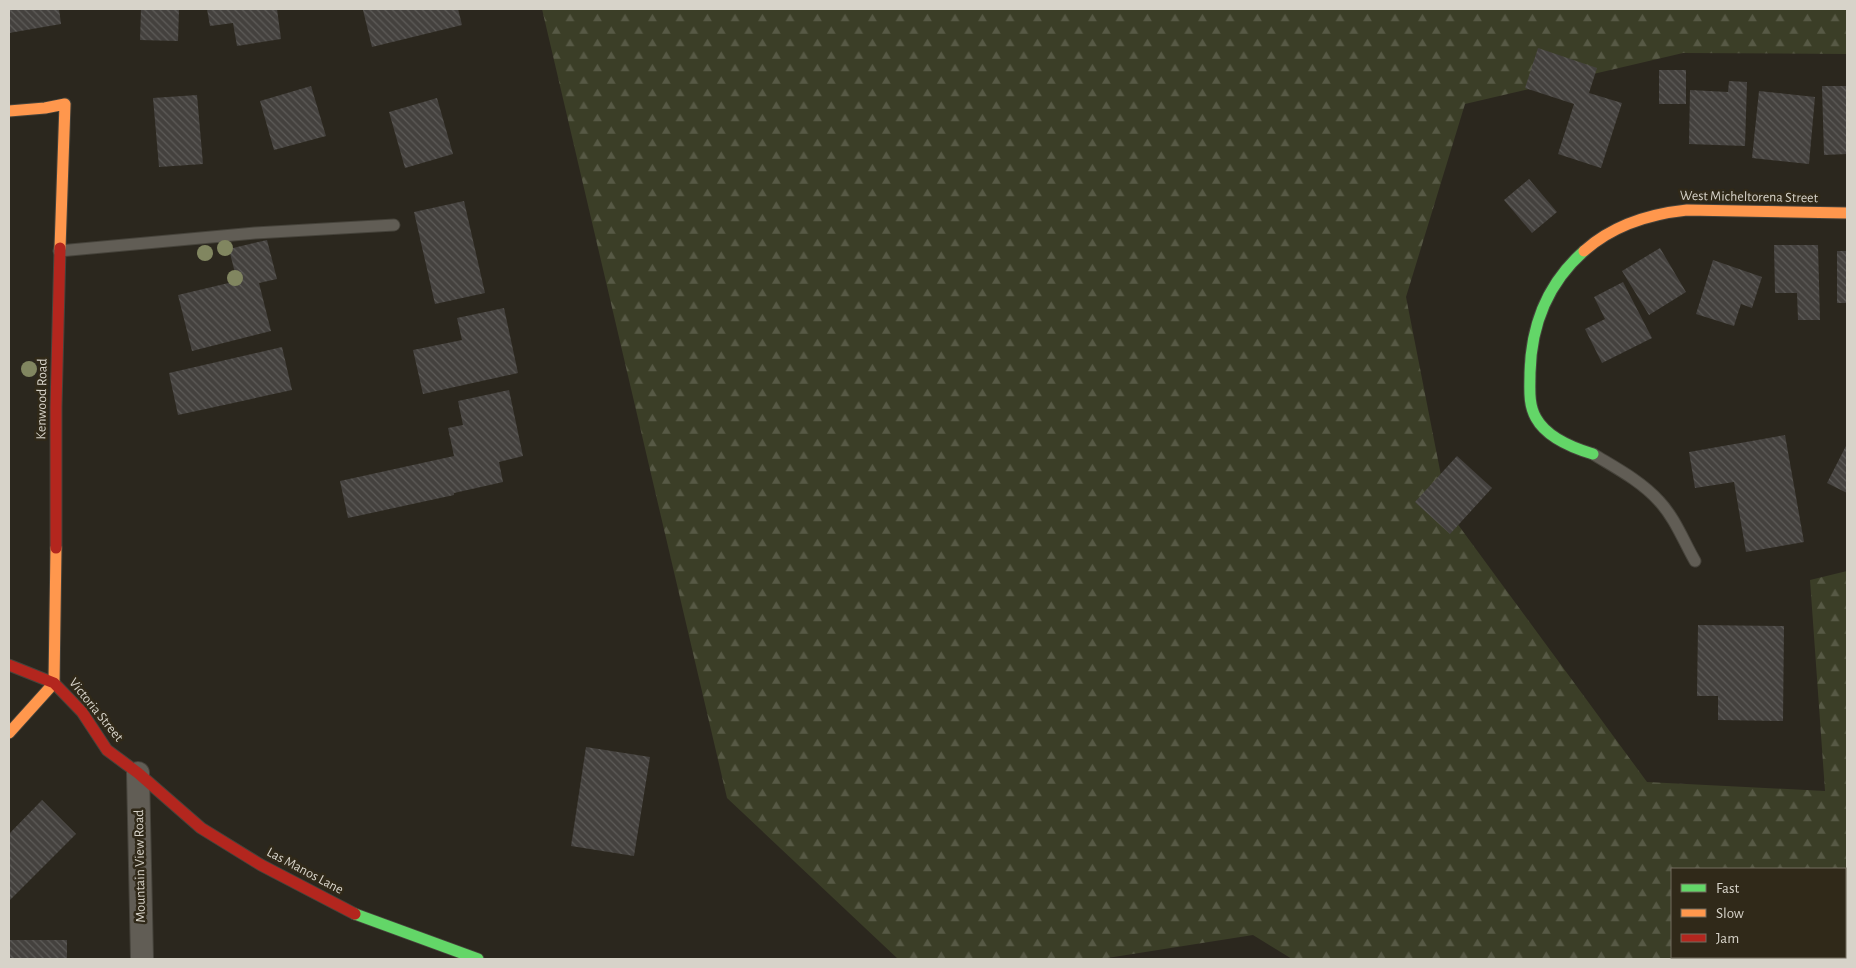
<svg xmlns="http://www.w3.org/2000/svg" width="1856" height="968" font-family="'Alegreya Sans',sans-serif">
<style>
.forest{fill:url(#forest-firs);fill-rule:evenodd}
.building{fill:url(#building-back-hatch)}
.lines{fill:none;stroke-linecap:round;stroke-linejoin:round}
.lane-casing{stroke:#46433b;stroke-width:13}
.street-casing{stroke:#46433b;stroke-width:24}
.fast-casing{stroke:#46433b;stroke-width:13}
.slow-casing{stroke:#46433b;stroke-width:13}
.jam-casing{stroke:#46433b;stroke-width:13}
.lane{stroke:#615d55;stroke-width:11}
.street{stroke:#615d55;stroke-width:22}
.fast{stroke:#63d668;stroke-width:11}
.slow{stroke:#ff974d;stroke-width:11}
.jam{stroke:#b3261e;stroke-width:11}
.tree{fill:#818660}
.labels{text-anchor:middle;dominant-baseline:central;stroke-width:5;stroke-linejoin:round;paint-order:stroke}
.street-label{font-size:14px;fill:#d7d3c9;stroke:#302919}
</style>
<defs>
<pattern id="forest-firs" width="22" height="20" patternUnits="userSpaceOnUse" patternTransform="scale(1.25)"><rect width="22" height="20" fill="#3b3e27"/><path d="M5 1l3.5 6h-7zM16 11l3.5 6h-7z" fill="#575945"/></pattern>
<pattern id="building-back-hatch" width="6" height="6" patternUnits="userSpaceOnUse" patternTransform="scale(1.25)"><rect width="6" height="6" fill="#44413e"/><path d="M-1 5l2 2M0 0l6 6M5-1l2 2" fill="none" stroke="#5e5c59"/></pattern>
</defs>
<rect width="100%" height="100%" fill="#2b271e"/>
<path class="forest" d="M 542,9 L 1847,9 L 1847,54 L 1683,53 L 1465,104 L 1406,297 L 1448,511 L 1647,782 L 1825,791 L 1810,580 L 1847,571 L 1847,959 L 1292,959 L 1253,935 L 1101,959 L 898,959 L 727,798 ZM 1672,869 L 1845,869 L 1845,957 L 1672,957 Z"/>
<path class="building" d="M 9,9 L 59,9 L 61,24 L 9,33 Z
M 141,9 L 179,9 L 178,41 L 140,40 Z
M 207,9 L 277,9 L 281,39 L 237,46 L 233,23 L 210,26 Z
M 368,9 L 458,9 L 462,25 L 372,47 L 363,10 Z
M 1538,48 L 1597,68 L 1589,93 L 1622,103 L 1601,168 L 1558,154 L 1574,104 L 1525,88 Z
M 1659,70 L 1686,70 L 1686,104 L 1659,104 Z
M 1729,81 L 1747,82 L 1745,146 L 1689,144 L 1690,90 L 1728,92 Z
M 311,86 L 326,136 L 274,150 L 260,101 Z
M 1822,86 L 1847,86 L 1847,154 L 1824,155 Z
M 1759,91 L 1815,97 L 1809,164 L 1752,158 Z
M 197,95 L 203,164 L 159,167 L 153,98 Z
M 437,98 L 453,154 L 405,168 L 389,112 Z
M 1529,179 L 1557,212 L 1532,233 L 1504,200 Z
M 464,201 L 485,293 L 435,304 L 414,212 Z
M 267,240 L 277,279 L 259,283 L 271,331 L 192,351 L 178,295 L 237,281 L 229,249 Z
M 1774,245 L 1818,245 L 1820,320 L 1798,320 L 1797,293 L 1775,293 Z
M 1660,248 L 1686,292 L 1649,315 L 1622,271 Z
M 1837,251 L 1847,251 L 1847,303 L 1837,303 Z
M 1713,260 L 1762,277 L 1752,308 L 1741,304 L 1734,326 L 1696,314 Z
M 1623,282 L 1652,338 L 1602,363 L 1585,329 L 1605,319 L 1594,297 Z
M 504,308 L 518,373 L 423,394 L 413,350 L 462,340 L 457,318 Z
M 282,347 L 292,390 L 178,415 L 169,373 Z
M 509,390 L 523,456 L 499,462 L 503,482 L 454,493 L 454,495 L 348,518 L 340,481 L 454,456 L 448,428 L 463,425 L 458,401 Z
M 1785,435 L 1804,542 L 1746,552 L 1734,482 L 1695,488 L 1689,452 Z
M 1847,444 L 1847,493 L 1827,483 Z
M 1457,456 L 1492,488 L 1450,534 L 1415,502 Z
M 1698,625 L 1784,626 L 1783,721 L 1718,720 L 1718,696 L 1697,696 Z
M 586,747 L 650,757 L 634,856 L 571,846 Z
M 42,800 L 76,834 L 9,901 L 9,834 Z
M 9,940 L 67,940 L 67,959 L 9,959 Z"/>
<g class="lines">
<g class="lane-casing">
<path id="lane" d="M 59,251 L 255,233 L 394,225
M 1593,454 C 1616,468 1641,481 1659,501 C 1675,518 1684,542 1695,561"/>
</g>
<g class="street-casing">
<path id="street" d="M 138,773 L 142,959"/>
</g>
<g class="fast-casing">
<path id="fast" d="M 1584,251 C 1548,283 1531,324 1530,373 C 1530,388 1528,404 1536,418 C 1547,438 1573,448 1593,454
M 355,914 L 478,959"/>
</g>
<g class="slow-casing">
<path id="slow" d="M 9,111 L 45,108 L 65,104 L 60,248
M 1584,251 C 1613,225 1649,214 1687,210 L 1847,213
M 9,733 L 54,683 L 56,548"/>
</g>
<g class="jam-casing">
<path id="jam" d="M 56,548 L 56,407 L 60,248
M 9,665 L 54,683 L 82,712 L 107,750 L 138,773 L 201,828 L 261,865 L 355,914"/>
</g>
<use href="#lane" class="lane"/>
<use href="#street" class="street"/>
<use href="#fast" class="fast"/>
<use href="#slow" class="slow"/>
<use href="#jam" class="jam"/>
</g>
<g class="tree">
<circle cx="225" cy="248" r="8"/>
<circle cx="205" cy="253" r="8"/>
<circle cx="235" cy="278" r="8"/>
<circle cx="29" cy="369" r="8"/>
</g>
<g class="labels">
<g class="street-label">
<text transform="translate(1749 197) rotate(1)">West Micheltorena Street</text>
<text transform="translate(42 399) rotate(-89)">Kenwood Road</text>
<text transform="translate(96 710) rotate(51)">Victoria Street</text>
<text transform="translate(140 866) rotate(-91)">Mountain View Road</text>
<text transform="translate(305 871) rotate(28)">Las Manos Lane</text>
</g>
</g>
<rect width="1856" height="968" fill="none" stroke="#d7d3c9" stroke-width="20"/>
<rect x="1671" y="868" width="175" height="90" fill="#302919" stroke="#736d5f"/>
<rect x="1681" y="884" width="25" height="8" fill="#63d668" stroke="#736d5f"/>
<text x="1716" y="893" font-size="15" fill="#d7d3c9">Fast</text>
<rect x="1681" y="909" width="25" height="8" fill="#ff974d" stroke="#736d5f"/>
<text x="1716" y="918" font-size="15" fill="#d7d3c9">Slow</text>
<rect x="1681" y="934" width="25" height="8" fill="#b3261e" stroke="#736d5f"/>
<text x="1716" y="943" font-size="15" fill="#d7d3c9">Jam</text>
</svg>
